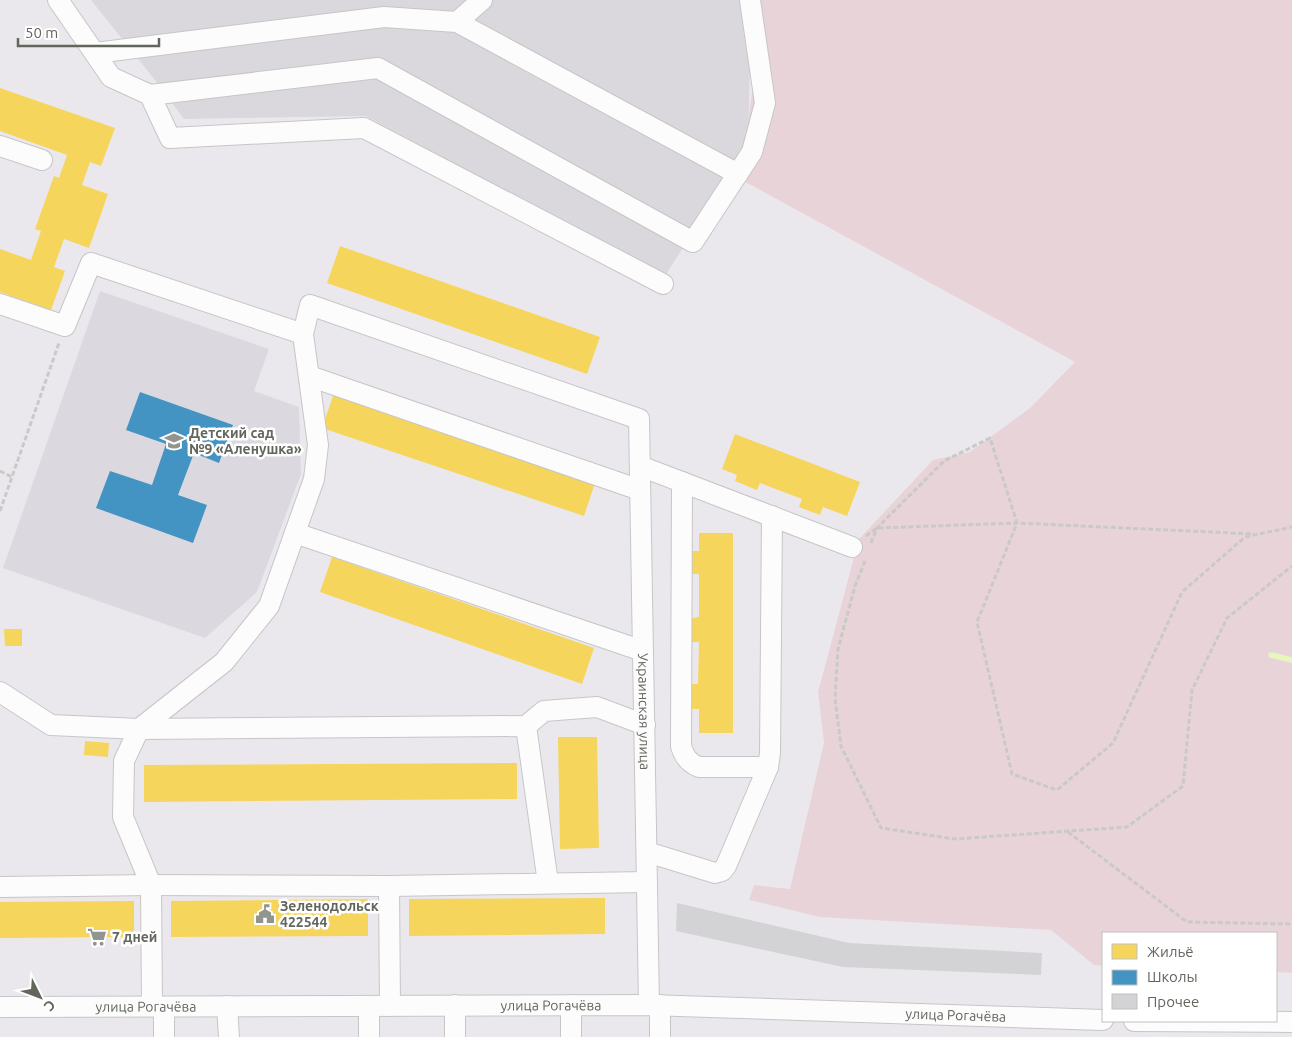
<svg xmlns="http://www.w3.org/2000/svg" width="1292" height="1037" font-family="Ubuntu,sans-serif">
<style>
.industrial{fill:#dad8dd}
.education{fill:#dcd8df}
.green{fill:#e8d4d8}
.homes{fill:#f6d55c}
.schools{fill:#4393c3}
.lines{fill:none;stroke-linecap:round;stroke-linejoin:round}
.stream{stroke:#e5f7bd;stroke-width:5.5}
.building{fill:#d3d2d5}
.minor-casing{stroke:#c7c6c6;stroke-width:22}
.path{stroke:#cbc9c7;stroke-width:3;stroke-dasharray:5 2.5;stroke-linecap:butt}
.minor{stroke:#fcfcfc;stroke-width:20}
.labels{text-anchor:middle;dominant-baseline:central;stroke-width:5;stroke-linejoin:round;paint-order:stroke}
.poi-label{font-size:14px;font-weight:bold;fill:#62665d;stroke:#fff;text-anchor:start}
.street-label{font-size:14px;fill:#62665d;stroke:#fff}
</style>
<rect width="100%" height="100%" fill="#ebe8ed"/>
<path class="industrial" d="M 91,0 L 742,0 L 750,62 L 748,146 L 665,276 L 366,116 L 184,119 L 151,75 Z"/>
<path class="education" d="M 100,291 L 269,349 L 254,391 L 299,407 L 301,474 L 257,592 L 205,638 L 3,568 Z"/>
<path class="green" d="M 754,0 L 1292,0 L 1292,973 L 1276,972 L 1276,933 L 1103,933 L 1103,966 L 1094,965 L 1051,930 L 820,917 L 749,900 L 754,885 L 790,889 L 824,743 L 818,692 L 859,539 L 933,460 L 970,452 L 1030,408 L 1075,362 L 740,179 L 757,57 Z"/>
<path class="homes" d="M 0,88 L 115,128 L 101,166 L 90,162 L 82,185 L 108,194 L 89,248 L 64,239 L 54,267 L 65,271 L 51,310 L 0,292 L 0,249 L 31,260 L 41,231 L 35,229 L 54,176 L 59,178 L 67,155 L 0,131 Z
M 340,246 L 600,337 L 587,374 L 327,283 Z
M 334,393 L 596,480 L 584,516 L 322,428 Z
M 735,434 L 860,482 L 847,516 L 823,507 L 820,515 L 799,507 L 802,499 L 760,483 L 757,490 L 735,481 L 737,475 L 722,469 Z
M 699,533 L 733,533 L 733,733 L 699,733 L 699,709 L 692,709 L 692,684 L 698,684 L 699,642 L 692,642 L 692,618 L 699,617 L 699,574 L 692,574 L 692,551 L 699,551 Z
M 332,557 L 594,648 L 582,684 L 320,592 Z
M 4,629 L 22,629 L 22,646 L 5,646 Z
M 558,737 L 597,737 L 599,848 L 560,849 Z
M 85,741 L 109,743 L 108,757 L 84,755 Z
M 517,763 L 517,799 L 144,802 L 144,765 Z
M 605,898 L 605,934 L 409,936 L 409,899 Z
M 368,899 L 368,936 L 171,937 L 171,901 Z
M 134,901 L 134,937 L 0,938 L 0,902 Z"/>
<path class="schools" d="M 140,392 L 233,425 L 219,463 L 194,453 L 178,495 L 207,505 L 193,543 L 96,508 L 110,471 L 152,485 L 166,444 L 126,430 Z"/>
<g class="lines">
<path class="stream" d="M 1271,655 L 1292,660"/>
</g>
<path class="building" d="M 677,903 L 849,943 L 1042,953 L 1041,975 L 843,967 L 676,931 Z"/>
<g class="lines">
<g class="minor-casing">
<g id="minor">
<path d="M 58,0 L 111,77 L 150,95 L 170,138 L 364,128 L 663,284"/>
<path d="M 457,22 L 482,0"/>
<path d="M 95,53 L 384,17 L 457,22 L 738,174"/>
<path d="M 150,95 L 378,68 L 693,242 L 752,152 L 765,103 L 750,0"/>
<path d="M 0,146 L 42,160"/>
<path id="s1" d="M 0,304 L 65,326 L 91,263 L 303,334 L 310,305 L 639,419 L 649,1005"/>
<path d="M 309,376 L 640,490"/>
<path d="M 640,466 L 852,547"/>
<path d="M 682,482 L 681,746 C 684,757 689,763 699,767 L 768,767"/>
<path d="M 295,533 L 643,651"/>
<path d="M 0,692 L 51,725 L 139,729 L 526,726"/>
<path d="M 647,852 L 715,873 L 722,871 L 726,866 L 768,767 L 770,753 L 772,516"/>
<path d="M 548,883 L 526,726 L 544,711 L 597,707 L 645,725"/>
<path d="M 389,886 L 390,1006"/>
<path d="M 0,887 L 151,885 L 389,886 L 647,882"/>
<path d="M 455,1005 L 455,1037"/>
<path d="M 660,1005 L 660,1037"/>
<path d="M 152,1006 L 151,885 L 123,817 L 124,761 L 139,729 L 224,662 L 269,606 L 314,479 L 318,445 L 303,334"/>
<path d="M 227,1006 L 229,1037"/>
<path id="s2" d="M 0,1007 L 649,1005 L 1103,1020"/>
<path d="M 1134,1021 L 1292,1022"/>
<path d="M 164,1037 L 164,1007"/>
<path d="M 369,1037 L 369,1006"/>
<path d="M 571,1037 L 571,1005"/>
</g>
</g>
<path class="path" d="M 0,471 L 12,477
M 0,511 L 59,343
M 866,536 L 877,528 L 1017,523 L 1254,534
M 871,543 L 877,528 L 944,461 L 990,438 L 1017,523 L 977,622 L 1012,774 L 1057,790 L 1113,743 L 1182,592 L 1245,537 L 1292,527
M 865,561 L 855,586 L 838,649 L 835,699 L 841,746 L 881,828 L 955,839 L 1127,827 L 1183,786 L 1192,690 L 1227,618 L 1292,566
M 1068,832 L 1187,922 L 1292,924"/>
<use href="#minor" class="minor"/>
</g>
<defs>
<g id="school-bare" transform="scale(1.5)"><path d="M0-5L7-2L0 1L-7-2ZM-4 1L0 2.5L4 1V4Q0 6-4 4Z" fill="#92948f" stroke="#fff" stroke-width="2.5" paint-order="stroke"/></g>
<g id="civic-bare" transform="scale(1.5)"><path d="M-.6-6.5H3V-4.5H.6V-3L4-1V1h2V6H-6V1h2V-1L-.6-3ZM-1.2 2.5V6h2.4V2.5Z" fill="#92948f" stroke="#fff" stroke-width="2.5" paint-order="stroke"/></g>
<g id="supermarket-bare" transform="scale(1.5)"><path d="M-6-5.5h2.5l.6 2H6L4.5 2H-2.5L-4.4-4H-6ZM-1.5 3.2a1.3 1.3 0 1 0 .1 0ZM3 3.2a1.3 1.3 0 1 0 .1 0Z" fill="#92948f" stroke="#fff" stroke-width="2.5" paint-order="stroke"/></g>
</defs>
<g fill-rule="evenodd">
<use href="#school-bare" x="174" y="441"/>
<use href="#civic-bare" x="265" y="914"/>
<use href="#supermarket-bare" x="97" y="937"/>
</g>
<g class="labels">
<g class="poi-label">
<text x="189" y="433">Детский сад<tspan x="189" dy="16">№9 «Аленушка»</tspan></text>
<text x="280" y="906">Зеленодольск<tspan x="280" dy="16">422544</tspan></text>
<text x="112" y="937">7 дней</text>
</g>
<g class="street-label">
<text stroke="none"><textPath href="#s1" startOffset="1031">Украинская улица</textPath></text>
<text stroke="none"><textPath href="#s2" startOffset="551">улица Рогачёва</textPath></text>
<text stroke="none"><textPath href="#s2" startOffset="146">улица Рогачёва</textPath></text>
<text stroke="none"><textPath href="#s2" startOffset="956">улица Рогачёва</textPath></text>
</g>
</g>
<rect x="1102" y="932" width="175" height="90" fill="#ffffff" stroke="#c0c2be"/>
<rect x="1112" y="944" width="25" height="15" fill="#f6d55c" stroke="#c0c2be"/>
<text x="1147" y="957" font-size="15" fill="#62665d">Жильё</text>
<rect x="1112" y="970" width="25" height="15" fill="#4393c3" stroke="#c0c2be"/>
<text x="1147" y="982" font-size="15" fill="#62665d">Школы</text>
<rect x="1112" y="994" width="25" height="15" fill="#d3d2d5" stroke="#c0c2be"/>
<text x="1147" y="1007" font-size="15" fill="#62665d">Прочее</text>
<g transform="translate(40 997) rotate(132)" stroke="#ffffff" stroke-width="4" paint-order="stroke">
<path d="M0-4L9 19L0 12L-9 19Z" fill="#62665d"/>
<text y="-8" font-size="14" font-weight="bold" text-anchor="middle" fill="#62665d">С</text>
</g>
<path d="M18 38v8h141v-8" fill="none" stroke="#62665d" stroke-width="2.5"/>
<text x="25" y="38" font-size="15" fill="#62665d" stroke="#ffffff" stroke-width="4" paint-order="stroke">50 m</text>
</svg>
